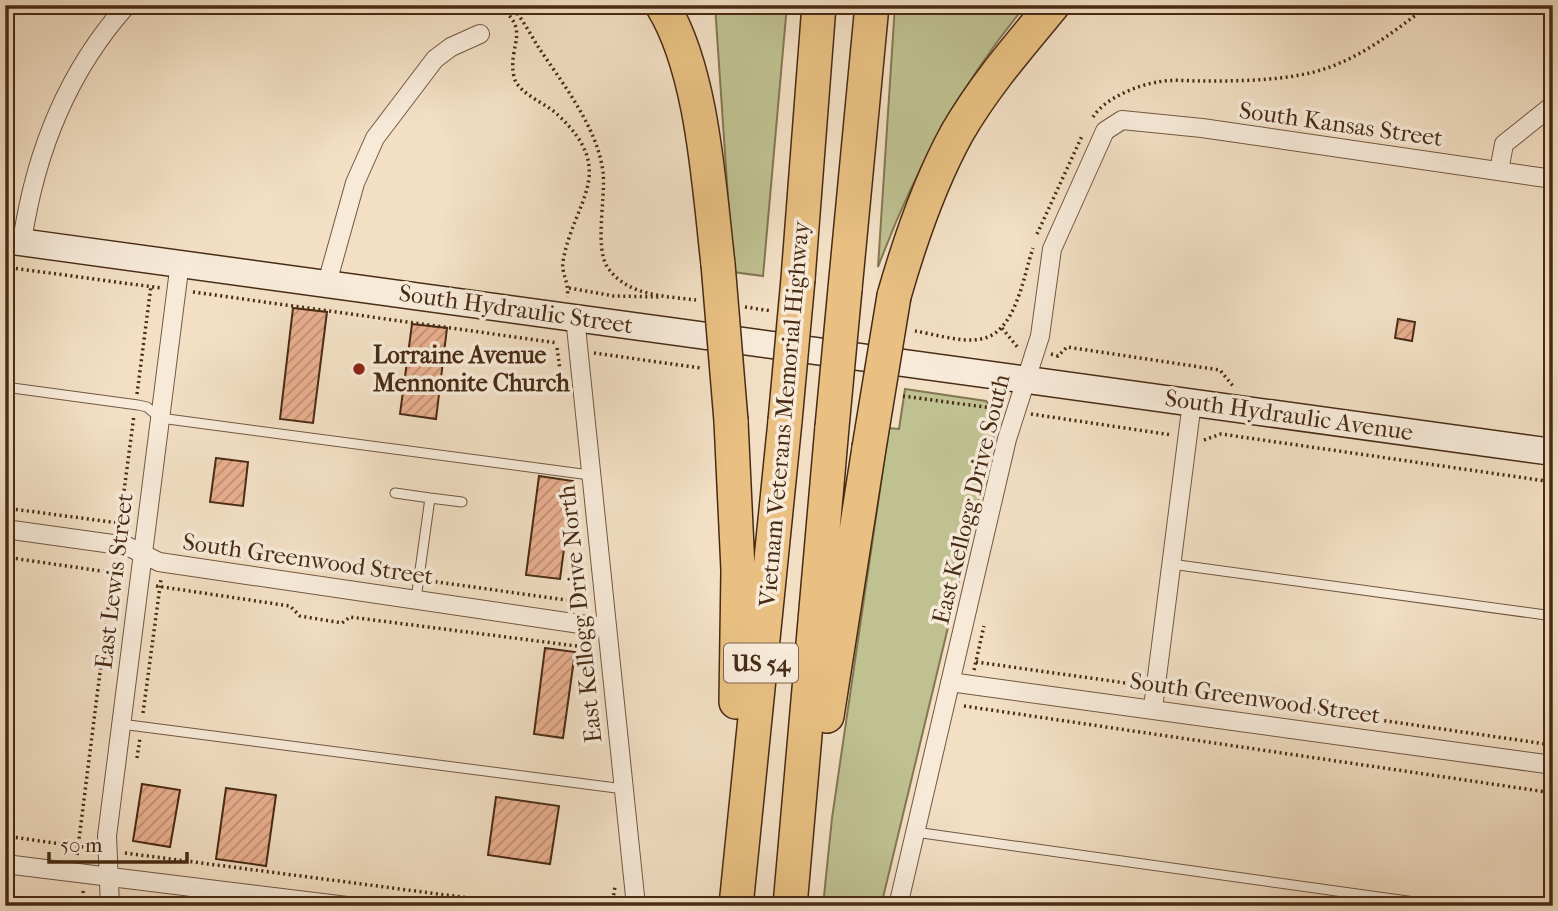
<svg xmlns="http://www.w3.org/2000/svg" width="1558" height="911" font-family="'IM FELL French Canon',serif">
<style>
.green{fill:#bfc191;stroke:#847652;stroke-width:2}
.building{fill:url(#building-hatch);stroke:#482b14;stroke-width:2}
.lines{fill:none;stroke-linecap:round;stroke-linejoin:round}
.lane-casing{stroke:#725840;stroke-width:11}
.street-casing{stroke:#725840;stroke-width:20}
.secondary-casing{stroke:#482b14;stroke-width:29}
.highway-casing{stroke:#482b14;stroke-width:36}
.path{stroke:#482b14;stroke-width:3.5;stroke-dasharray:2 3.5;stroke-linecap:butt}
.lane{stroke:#f7ead9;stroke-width:9}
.street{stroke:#f7ead9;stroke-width:18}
.secondary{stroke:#f7ead9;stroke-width:26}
.highway{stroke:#e9c082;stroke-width:33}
.highway-bridge-casing{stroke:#482b14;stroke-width:36;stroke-linecap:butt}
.highway-bridge{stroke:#e9c082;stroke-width:33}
.poi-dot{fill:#8f2418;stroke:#f7ead9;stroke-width:2.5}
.labels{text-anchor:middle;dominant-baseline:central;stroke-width:7;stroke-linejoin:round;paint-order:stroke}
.shield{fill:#f7ead9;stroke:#7c644f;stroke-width:2}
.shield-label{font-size:23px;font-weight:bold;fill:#482b14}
.street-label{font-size:24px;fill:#482b14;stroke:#f7ead9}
.poi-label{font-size:24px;font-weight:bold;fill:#482b14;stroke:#f7ead9;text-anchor:start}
</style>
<defs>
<pattern id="building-hatch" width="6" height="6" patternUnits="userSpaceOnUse" patternTransform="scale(1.75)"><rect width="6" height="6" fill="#eab090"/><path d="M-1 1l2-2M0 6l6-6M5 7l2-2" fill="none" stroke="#c08f74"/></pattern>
</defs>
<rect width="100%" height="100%" fill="#f2dfc4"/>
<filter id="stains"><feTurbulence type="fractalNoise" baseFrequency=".00286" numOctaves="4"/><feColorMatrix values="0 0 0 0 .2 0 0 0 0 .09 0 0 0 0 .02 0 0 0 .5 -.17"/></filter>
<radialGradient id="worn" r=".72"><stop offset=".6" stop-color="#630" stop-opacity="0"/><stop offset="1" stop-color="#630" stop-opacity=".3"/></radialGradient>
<path class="green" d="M 715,5 L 787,5 L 763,276 L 733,272 Z
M 895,5 L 1026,5 C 960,84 914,171 878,267 Z
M 905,389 L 986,401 L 993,409 L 994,436 L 881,906 L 823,906 L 832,818 L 889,428 L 899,429 Z"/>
<path class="building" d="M 293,308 L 327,312 L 313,423 L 280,419 Z
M 1398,319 L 1415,322 L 1412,341 L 1395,338 Z
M 412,324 L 447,328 L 436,419 L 400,414 Z
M 216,458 L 248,462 L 243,506 L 210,502 Z
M 539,476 L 573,481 L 560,579 L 526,575 Z
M 545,648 L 575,652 L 563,738 L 534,734 Z
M 142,784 L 180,790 L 170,847 L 133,841 Z
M 226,788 L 276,795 L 266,866 L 216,859 Z
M 496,797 L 559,806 L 550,864 L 488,855 Z"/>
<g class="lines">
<g class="lane-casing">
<path id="lane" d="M 5,387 L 138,405 L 147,407 L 160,418 L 590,475
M 395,493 L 430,498 L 416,599
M 430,498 L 462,502
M 1171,564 L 1553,616
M 121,724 L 624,789
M 915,832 L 1443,906
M 192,906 L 194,887"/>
</g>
<g class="street-casing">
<path id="street" d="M 1499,171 L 1504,144 L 1553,105
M 22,242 C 35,153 66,73 127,5
M 327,283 L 355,183 L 375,138 L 435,59 L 451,47 L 480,34
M 575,317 L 636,906
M 5,529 L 127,546 L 159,562 L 607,628
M 950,682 L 1553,765
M 1153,708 L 1192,402
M 5,864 L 347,906
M 110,906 L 107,836 L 180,262
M 898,906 L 1007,439 L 1040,336 L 1052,249 L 1105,131 L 1122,120 L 1202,128 L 1553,179"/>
</g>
<g class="secondary-casing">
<path id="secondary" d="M 5,240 L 1553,452"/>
</g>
<g class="highway-casing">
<path id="highway" d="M 662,5 C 703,71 709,188 718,264
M 798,279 L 819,5
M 845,289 L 872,5
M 894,296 C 910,240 929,184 957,133 C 984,86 1019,46 1053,5
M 731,421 L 738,570 L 736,702
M 827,716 L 869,448
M 736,906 L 785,421
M 790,906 L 832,427"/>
</g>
<path class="path" d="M 497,5 C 533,30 507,45 514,77 C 518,94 546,103 558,115 C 619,172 574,200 563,261 C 561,274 570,284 567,297
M 510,5 C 521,16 529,32 537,45 C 562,83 597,126 603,172 C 606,197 594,248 608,268 C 628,296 664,296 696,300
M 1093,117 C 1104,99 1137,85 1158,82 C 1171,79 1187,81 1201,81 C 1238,81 1277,81 1314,72 C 1359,60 1392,33 1429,5
M 1037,234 L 1082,136
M 5,267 L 161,288
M 569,288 L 614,296 L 661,297
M 193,292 L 558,343
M 745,307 L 772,311
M 1002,328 L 1019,349
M 915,331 C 934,334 962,343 981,339 C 1016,333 1023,277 1033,248
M 557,348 L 563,391
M 594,353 L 701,368
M 1051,354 L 1058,356 L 1067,347 L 1220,370 L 1233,386
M 137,394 L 151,286
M 903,396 L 999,409
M 1031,414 L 1172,435
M 1204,440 L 1221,434 L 1553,482
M 5,508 L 119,523 L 127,527
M 119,529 L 134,415
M 5,557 L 122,574
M 357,571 L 408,578
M 430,581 L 588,603
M 156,586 L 290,606 L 300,616 L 342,623 L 350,617 L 592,648
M 976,662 L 1140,685
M 974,670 L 984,626
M 1172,690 L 1553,745
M 964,706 L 1553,793
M 143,713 L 161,579
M 137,758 L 140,738
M 5,836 L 90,848
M 125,853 L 530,906
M 77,855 L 114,561
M 83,891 L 85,906
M 5,899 L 52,906
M 612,906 L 615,886"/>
<use href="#lane" class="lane"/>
<use href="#street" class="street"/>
<use href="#secondary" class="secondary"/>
<use href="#highway" class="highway"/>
<g class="highway-bridge-casing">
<path id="highway-bridge" d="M 718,264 L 731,421
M 785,421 L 798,279
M 832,427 L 845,289
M 869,448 L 894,296"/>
</g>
<use href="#highway-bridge" class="highway-bridge"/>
</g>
<circle class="poi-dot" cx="359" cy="369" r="7"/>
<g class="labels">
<rect class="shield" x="724" y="643.5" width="74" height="39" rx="5"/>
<g class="shield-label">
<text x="761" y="663">US 54</text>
</g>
<g class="street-label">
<text transform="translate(1341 124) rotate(8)">South Kansas Street</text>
<text transform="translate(516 309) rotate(8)">South Hydraulic Street</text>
<text transform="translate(784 414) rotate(-85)">Vietnam Veterans Memorial Highway</text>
<text transform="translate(1289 415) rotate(8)">South Hydraulic Avenue</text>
<text transform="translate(971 499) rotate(-76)">East Kellogg Drive South</text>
<text transform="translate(308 559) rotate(8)">South Greenwood Street</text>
<text transform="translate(114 581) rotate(-83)">East Lewis Street</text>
<text transform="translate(580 614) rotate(-96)">East Kellogg Drive North</text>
<text transform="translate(1255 698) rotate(8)">South Greenwood Street</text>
</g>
<g class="poi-label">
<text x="373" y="355">Lorraine Avenue<tspan x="373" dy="28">Mennonite Church</tspan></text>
</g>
</g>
<rect width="1558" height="911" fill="none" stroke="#f2dfc4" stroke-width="28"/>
<rect x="7" y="7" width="1544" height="897" fill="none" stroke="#482b14" stroke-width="3.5"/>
<rect x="14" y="14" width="1530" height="883" fill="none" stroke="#482b14" stroke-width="2"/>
<path d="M49 852v10h138v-10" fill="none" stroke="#482b14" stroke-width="3.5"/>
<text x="60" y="852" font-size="21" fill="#482b14" stroke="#f7ead9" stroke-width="5" paint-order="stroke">50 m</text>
<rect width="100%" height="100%" filter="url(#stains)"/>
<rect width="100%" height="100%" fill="url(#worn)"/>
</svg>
